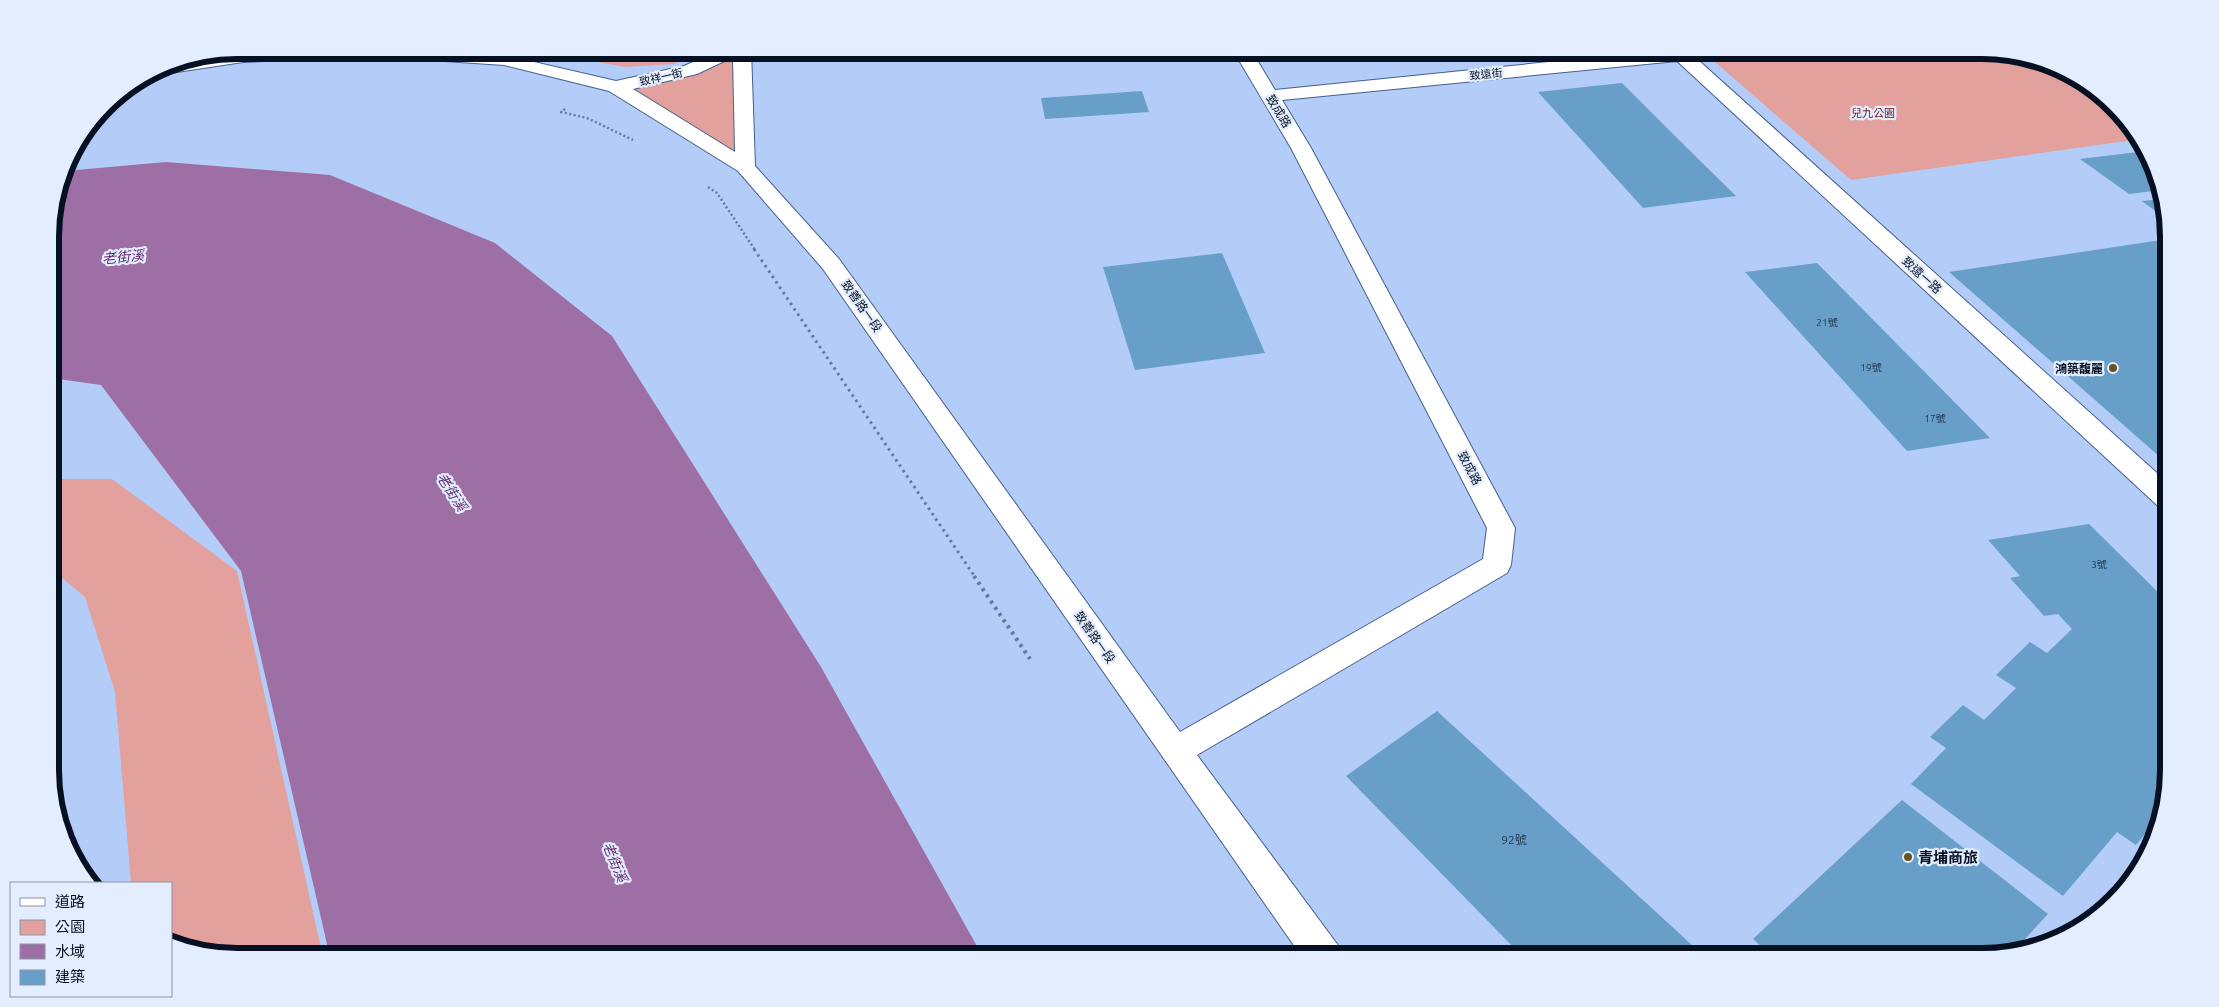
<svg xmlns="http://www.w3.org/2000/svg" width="2219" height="1007" font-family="Ubuntu,'Noto Sans TC',sans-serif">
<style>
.green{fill:#e3a19e}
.water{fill:#9e6fa5}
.building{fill:#689fc8}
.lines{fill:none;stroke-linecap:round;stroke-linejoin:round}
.minor-casing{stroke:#455f8f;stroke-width:2}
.path-far2{stroke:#687a9b;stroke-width:2.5;stroke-dasharray:2 2.5;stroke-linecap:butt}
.path-far1{stroke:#687a9b;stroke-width:3;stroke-dasharray:2.5 4;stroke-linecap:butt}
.path{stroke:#687a9b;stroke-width:4;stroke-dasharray:3 4.5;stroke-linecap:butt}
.minor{fill:#fff;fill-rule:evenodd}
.poi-dot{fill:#6a5223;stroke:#e3edfe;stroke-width:2}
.labels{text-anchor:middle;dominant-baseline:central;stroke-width:4.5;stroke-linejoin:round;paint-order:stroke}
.number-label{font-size:10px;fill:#1e344c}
.far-street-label{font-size:11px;fill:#061023;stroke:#e3edfe}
.far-park-label{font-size:11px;fill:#74171e;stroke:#e3edfe}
.street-label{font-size:12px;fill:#061023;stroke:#e3edfe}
.poi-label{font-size:12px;font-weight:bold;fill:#061023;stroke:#e3edfe;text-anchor:end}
.near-number-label{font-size:12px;fill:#1e344c}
.water-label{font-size:14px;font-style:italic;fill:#64296d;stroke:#e3edfe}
.near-poi-label{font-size:15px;font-weight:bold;fill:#061023;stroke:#e3edfe;text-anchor:start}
.rim{fill:none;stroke:#061023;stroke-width:6}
</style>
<rect width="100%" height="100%" fill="#b4ccf8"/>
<path class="green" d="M 534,50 L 702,50 L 674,64 L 625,67 Z
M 742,50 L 745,167 L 616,87 Z
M 1836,50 C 1907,50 1982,43 2052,64 C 2083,73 2124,112 2140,139 L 1851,180 L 1715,62 Z
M 51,479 L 112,479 L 237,571 L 323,957 L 237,957 L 171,944 L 171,883 L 131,883 L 115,692 L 85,597 L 51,569 Z"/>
<path class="water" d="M 166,162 L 330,175 L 495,243 L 612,336 L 821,667 L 983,957 L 330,957 L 241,571 L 101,385 L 51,378 L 50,224 L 65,171 Z"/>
<path class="building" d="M 1622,83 L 1675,136 L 1736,196 L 1643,208 L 1538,92 Z
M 1142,91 L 1149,112 L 1045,119 L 1041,98 Z
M 2146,151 L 2155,165 L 2161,190 L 2129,194 L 2080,159 Z
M 2164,199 L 2167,220 L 2142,201 Z
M 2168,239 L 2168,464 L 1949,272 Z
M 1222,253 L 1265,353 L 1135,370 L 1103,267 Z
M 1817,263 L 1897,344 L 1990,438 L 1907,451 L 1745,272 Z
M 2089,524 L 2169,603 L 2169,771 L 2160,816 L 2136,845 L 2117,832 L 2063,896 L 1911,784 L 1946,748 L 1930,737 L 1963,705 L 1984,720 L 2016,688 L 1996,675 L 2030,642 L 2047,653 L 2072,629 L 2058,614 L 2044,616 L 2010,578 L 2020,576 L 1988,540 Z
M 1437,711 L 1705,957 L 1523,957 L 1346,776 Z
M 1902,800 L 2048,914 L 2012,953 L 1994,957 L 1773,957 L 1753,939 Z"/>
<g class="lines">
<g class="minor-casing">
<path id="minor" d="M 277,50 L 436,50 L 504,55 L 616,81 L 684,66 L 720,50 L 751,50 L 755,166 L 839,259 L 1180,732 L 1483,559 L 1487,528 L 1291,148 L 1233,50 L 1251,50 L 1275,90 L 1667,50 L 1742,50 L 1739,54 L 1697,59 L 2168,483 L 2168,509 L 2158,506 L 1677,61 L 1282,100 L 1311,148 L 1515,528 L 1511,565 L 1507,573 L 1197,755 L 1337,944 L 1342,957 L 1302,957 L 823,269 L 738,171 L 609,91 L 504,65 L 370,56 L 243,62 L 157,75 L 150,74 C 183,53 238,52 277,50 ZM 733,57 L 735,152 L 633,89 L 697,74 Z"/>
</g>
<path class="path-far2" d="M 565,109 L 561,112 L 587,118 L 633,140
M 708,187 L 717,193 L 755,250"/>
<path class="path-far1" d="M 754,249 L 975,577"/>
<path class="path" d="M 974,576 L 1030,659"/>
<use href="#minor" class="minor"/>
</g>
<g class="poi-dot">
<circle cx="2113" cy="368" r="5"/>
<circle cx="1908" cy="857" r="5"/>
</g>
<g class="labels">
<g class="number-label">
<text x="1827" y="322">21號</text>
<text x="1871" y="367">19號</text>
<text x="1935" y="418">17號</text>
<text x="2099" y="564">3號</text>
</g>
<g class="far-street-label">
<text transform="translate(1486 74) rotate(-6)">致遠街</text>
<text transform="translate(661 77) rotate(-13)">致祥一街</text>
</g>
<g class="far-park-label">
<text x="1873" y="113">兒九公園</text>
</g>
<g class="street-label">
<text transform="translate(1279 111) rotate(59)">致成路</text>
<text transform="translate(1922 275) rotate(42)">致遠一路</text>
<text transform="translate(862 306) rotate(55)">致善路一段</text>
<text transform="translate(1470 468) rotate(62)">致成路</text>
<text transform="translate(1095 637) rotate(55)">致善路一段</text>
</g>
<g class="poi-label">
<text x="2103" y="368">鴻築馥麗</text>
</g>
<g class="near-number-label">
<text x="1514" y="839">92號</text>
</g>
<g class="water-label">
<text transform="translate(123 257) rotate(-5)">老街溪</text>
<text transform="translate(452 492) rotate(57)">老街溪</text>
<text transform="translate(615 862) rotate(68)">老街溪</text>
</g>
<g class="near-poi-label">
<text x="1918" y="857">青埔商旅</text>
</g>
</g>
<path d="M0 0H2219V1007H0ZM237 59H1982A178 178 0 0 1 2160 237V770A178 178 0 0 1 1982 948H237A178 178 0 0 1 59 770V237A178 178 0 0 1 237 59Z" fill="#e3edfe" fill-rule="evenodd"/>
<path class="rim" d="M237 59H1982A178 178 0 0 1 2160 237V770A178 178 0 0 1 1982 948H237A178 178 0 0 1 59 770V237A178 178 0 0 1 237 59Z"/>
<rect x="10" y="882" width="162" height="115" fill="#e3edfe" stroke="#8b95a6"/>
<rect x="20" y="898" width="25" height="8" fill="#ffffff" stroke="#8b95a6"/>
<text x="55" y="907" font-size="15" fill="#061023">道路</text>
<rect x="20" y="920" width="25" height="15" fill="#e3a19e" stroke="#8b95a6"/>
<text x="55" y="932" font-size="15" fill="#061023">公園</text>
<rect x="20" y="944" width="25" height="15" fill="#9e6fa5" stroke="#8b95a6"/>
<text x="55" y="957" font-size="15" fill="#061023">水域</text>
<rect x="20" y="970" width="25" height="15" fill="#689fc8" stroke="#8b95a6"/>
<text x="55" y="982" font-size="15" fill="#061023">建築</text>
</svg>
